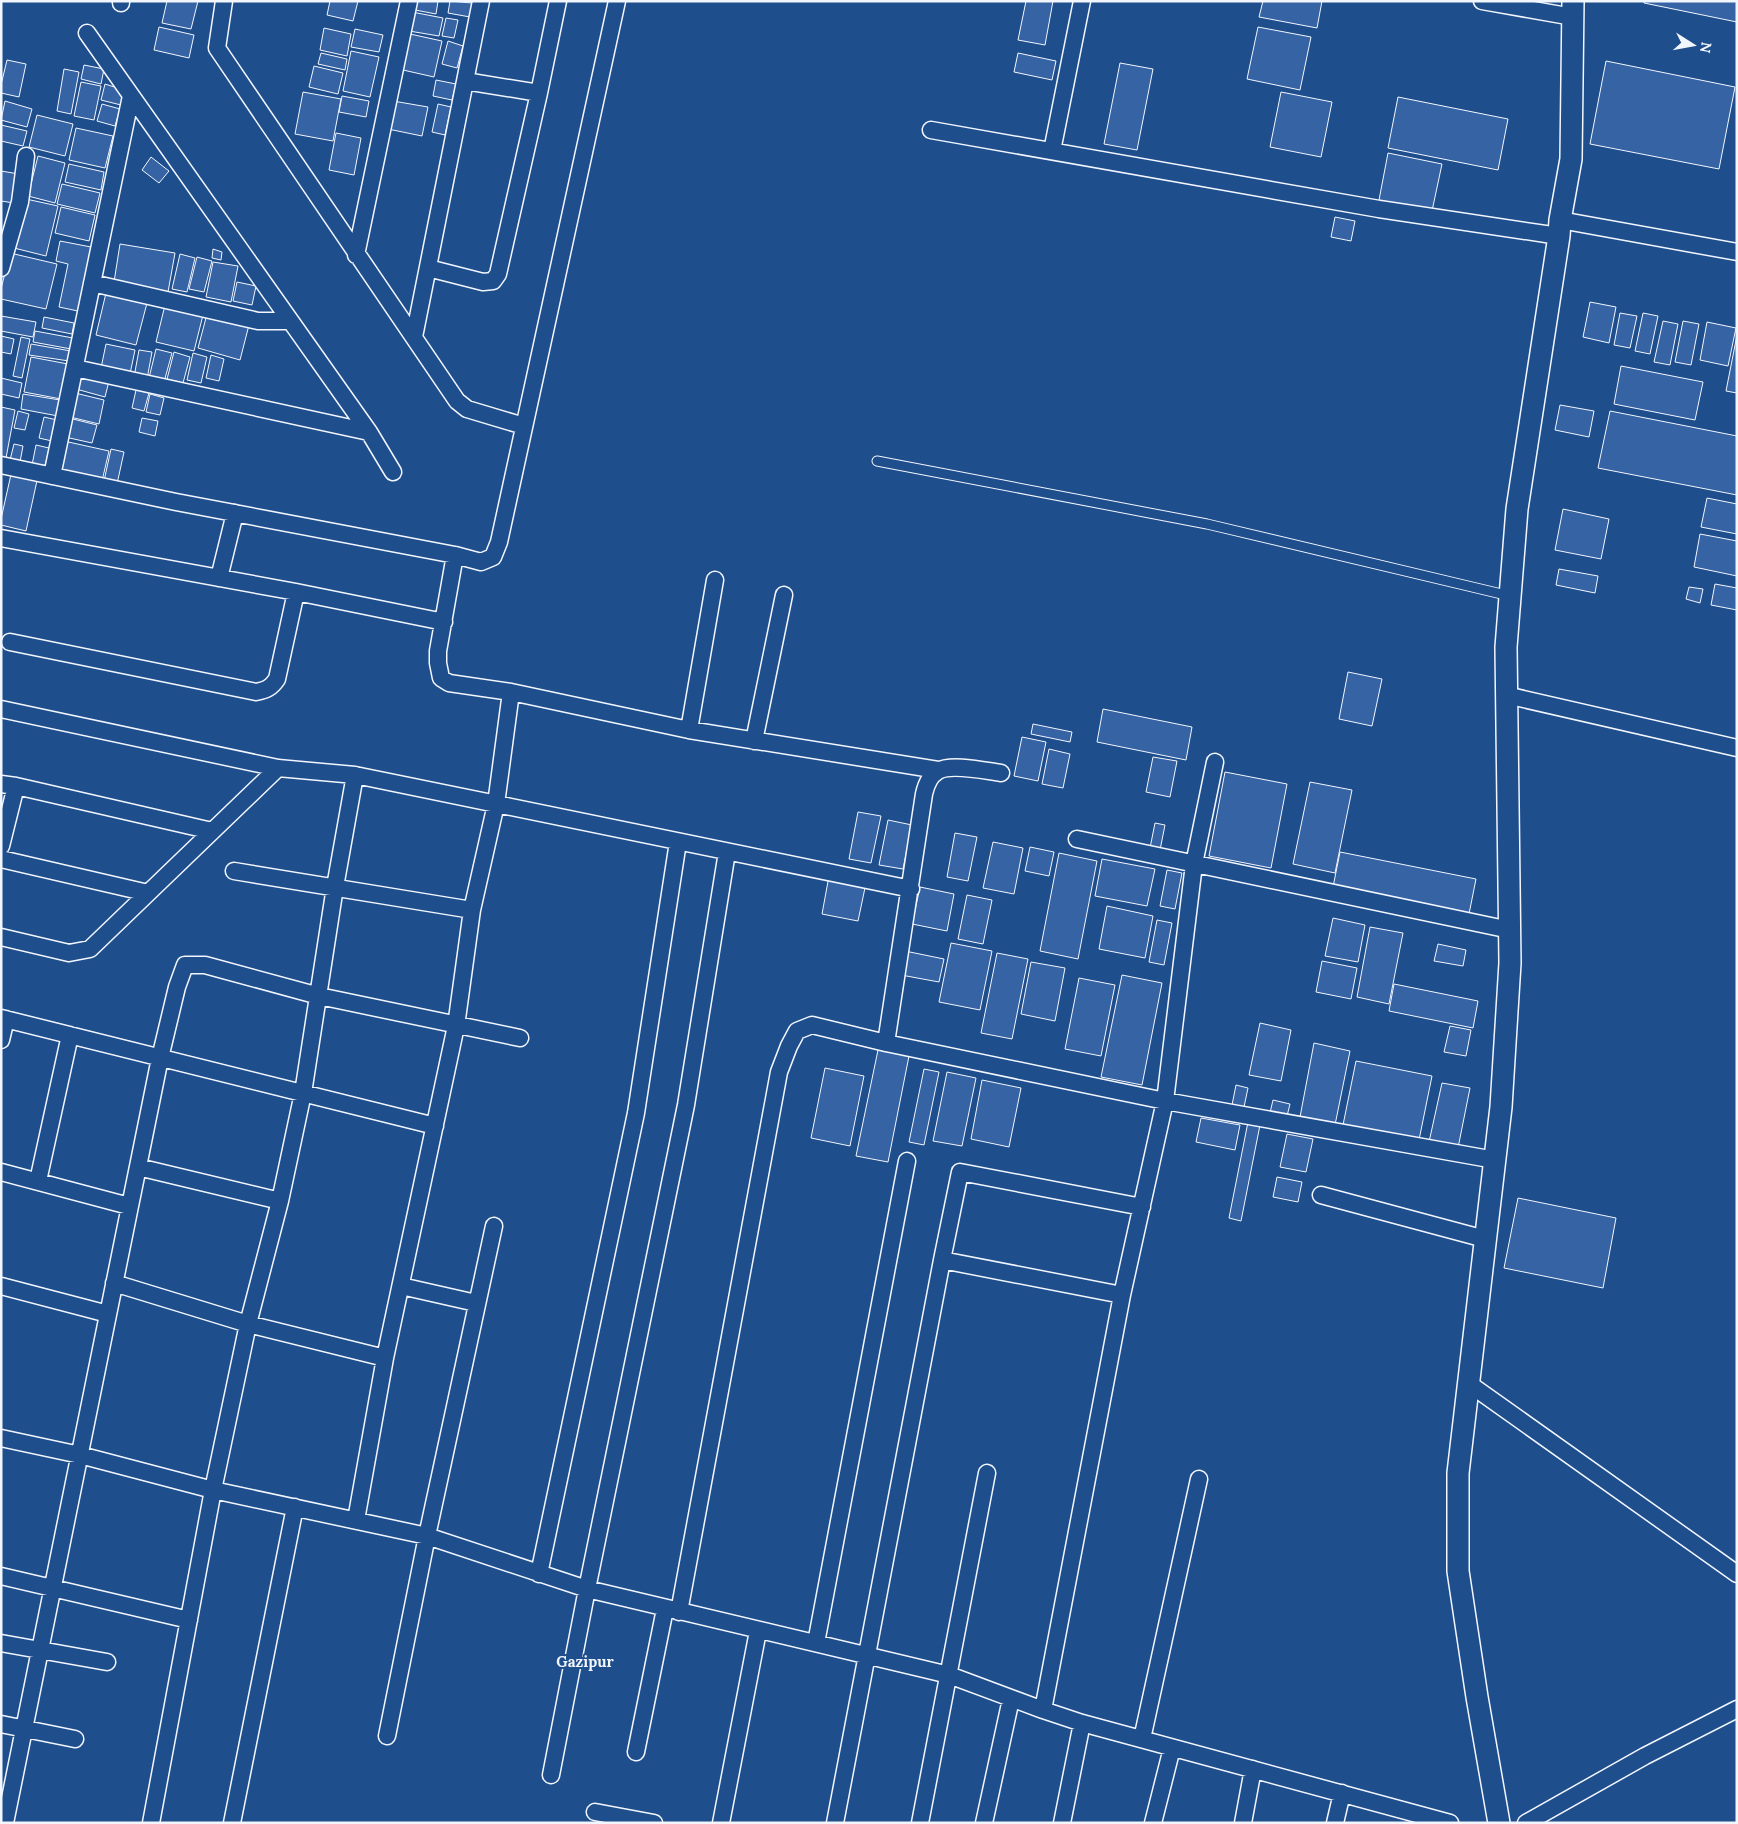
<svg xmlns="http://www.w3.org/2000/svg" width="1738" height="1824" font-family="Lora,serif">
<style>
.building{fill:#3563a3;stroke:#f2f6ff}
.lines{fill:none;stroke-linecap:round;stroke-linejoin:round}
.service-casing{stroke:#f2f6ff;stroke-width:11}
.minor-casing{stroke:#f2f6ff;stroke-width:19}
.tertiary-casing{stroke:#f2f6ff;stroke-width:24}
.service{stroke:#1f4e8c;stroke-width:9}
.minor{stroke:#1f4e8c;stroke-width:16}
.tertiary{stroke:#1f4e8c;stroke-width:21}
.labels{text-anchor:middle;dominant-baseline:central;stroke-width:4;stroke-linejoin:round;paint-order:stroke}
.neighbourhood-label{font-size:15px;font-weight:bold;fill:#f2f6ff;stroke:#1f4e8c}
</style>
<rect width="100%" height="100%" fill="#1f4e8c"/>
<path class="building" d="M 167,1 L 198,1 L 191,29 L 162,23 Z
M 330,1 L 358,1 L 353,21 L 327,15 Z
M 412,1 L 438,1 L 436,14 L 410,9 Z
M 450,1 L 472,3 L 470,17 L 448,13 Z
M 1026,1 L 1053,1 L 1045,45 L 1018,40 Z
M 1263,1 L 1322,1 L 1317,28 L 1259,17 Z
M 1644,1 L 1737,1 L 1737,22 L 1644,3 Z
M 412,12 L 443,18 L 439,36 L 409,31 Z
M 446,18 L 458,20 L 454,38 L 442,36 Z
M 159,27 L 194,35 L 189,58 L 154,50 Z
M 1258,27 L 1311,37 L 1300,90 L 1247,79 Z
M 324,28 L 351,34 L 347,56 L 320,50 Z
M 355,29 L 383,35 L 379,52 L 351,47 Z
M 410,34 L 442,41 L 434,77 L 403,70 Z
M 448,41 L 463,46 L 457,68 L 442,64 Z
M 351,51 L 379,57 L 370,97 L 343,91 Z
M 321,53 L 347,59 L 345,70 L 318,64 Z
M 1018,53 L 1056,61 L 1052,80 L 1014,72 Z
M 7,60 L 26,64 L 19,97 L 1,93 L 1,85 Z
M 1606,61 L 1735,87 L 1719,169 L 1590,144 Z
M 1120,63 L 1153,69 L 1137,150 L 1104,144 Z
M 84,65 L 104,69 L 101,84 L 81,79 Z
M 314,66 L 343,73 L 338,94 L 309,87 Z
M 64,69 L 79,72 L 71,114 L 57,111 Z
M 436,80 L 456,84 L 452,100 L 433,96 Z
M 81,82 L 101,86 L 94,120 L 74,116 Z
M 105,84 L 124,90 L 121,105 L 101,100 Z
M 303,92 L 341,99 L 333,141 L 295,134 Z
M 1281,92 L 1332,102 L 1321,157 L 1270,147 Z
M 342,96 L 369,101 L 366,117 L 339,112 Z
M 1398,97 L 1508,119 L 1498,170 L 1388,148 Z
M 5,101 L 32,109 L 27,127 L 1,120 Z
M 393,101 L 428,107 L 422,136 L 388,129 Z
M 102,104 L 120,109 L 115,126 L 97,121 Z
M 438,104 L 451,107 L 445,135 L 432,132 Z
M 37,115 L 73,124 L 65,156 L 29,147 Z
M 1,125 L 27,131 L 23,146 L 1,141 Z
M 76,128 L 113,136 L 105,168 L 69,160 Z
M 336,133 L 361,138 L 354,175 L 329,170 Z
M 1388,153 L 1442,164 L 1432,211 L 1379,200 Z
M 38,156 L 65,163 L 55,203 L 28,196 Z
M 151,157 L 169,171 L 159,183 L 142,170 Z
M 69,164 L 104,172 L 101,190 L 65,182 Z
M 1,171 L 19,174 L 14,203 L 1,201 Z
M 62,184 L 100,193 L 95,213 L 57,204 Z
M 26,199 L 58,206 L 46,256 L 14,248 Z
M 61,207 L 95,215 L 89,241 L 55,233 Z
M 1335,217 L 1355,221 L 1351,241 L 1331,237 Z
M 60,241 L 91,247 L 78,311 L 59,307 L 68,264 L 56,261 Z
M 120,244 L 175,253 L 168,292 L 114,282 Z
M 213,249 L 222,252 L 221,260 L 212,258 Z
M 10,253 L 57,264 L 46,309 L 1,299 L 1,289 Z
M 180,254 L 195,258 L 187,292 L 172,289 Z
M 197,257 L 212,261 L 204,292 L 189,289 Z
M 213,262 L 238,266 L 231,302 L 206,297 Z
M 237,282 L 256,286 L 252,305 L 233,301 Z
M 106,293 L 147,303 L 136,345 L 96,335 Z
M 1590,302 L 1616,307 L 1609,343 L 1583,337 Z
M 165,305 L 203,315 L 194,351 L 156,342 Z
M 1620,313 L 1637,316 L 1630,348 L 1614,345 Z
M 1643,313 L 1658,316 L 1650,354 L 1635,351 Z
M 207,314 L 249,325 L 240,360 L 198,348 Z
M 1,316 L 36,322 L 33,337 L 1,331 Z
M 44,317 L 74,323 L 72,334 L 42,328 Z
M 1663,321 L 1678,324 L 1670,365 L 1654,362 Z
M 1683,321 L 1699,324 L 1691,365 L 1675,362 Z
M 1707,322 L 1736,328 L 1728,366 L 1700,360 Z
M 35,331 L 73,338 L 71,349 L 33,342 Z
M 1737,335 L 1737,393 L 1726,391 Z
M 1,336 L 14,339 L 11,354 L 1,352 Z
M 21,337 L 30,339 L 22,378 L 13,376 Z
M 31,344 L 71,351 L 69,361 L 29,355 Z
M 106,344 L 135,350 L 130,374 L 101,368 Z
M 156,349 L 172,353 L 164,382 L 149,378 Z
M 139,350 L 152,352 L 147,379 L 134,377 Z
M 174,352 L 190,357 L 183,383 L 167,379 Z
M 193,353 L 207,357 L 201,383 L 187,380 Z
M 211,355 L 224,359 L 219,381 L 206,378 Z
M 31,357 L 68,364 L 61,399 L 24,392 Z
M 1621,366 L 1703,382 L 1695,420 L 1614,404 Z
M 80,373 L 109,381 L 105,397 L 76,389 Z
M 1,378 L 22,383 L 19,398 L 1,394 Z
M 136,390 L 149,393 L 144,411 L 132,408 Z
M 75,393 L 104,400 L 99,424 L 70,417 Z
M 23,394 L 60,400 L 58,416 L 21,409 Z
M 150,394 L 164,398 L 160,415 L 146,412 Z
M 1560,405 L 1594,411 L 1589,437 L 1555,430 Z
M 1,407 L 15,410 L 6,458 L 1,457 Z
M 18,411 L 29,414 L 25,430 L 14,428 Z
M 1610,411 L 1737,436 L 1737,495 L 1598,468 Z
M 44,417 L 57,420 L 52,441 L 39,438 Z
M 69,418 L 97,425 L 92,443 L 65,437 Z
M 142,418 L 158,421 L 155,436 L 139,432 Z
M 64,441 L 109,451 L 102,481 L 57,471 Z
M 14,444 L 23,446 L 20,462 L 10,460 Z
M 36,445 L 49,448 L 45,467 L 32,465 Z
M 111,449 L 124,452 L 117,484 L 104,481 Z
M 12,470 L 38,476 L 26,531 L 1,525 L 1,519 Z
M 1707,498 L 1737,504 L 1737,534 L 1701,527 Z
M 1563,509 L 1609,519 L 1601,559 L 1555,550 Z
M 1700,534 L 1737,541 L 1737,576 L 1694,567 Z
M 1559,569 L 1598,576 L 1595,593 L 1556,585 Z
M 1715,584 L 1737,588 L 1737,610 L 1711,605 Z
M 1689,587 L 1703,589 L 1700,603 L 1686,599 Z
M 1348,672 L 1382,679 L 1372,726 L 1339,719 Z
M 1103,709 L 1192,727 L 1186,760 L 1097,742 Z
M 1033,724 L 1072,732 L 1070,742 L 1031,734 Z
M 1022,737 L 1046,742 L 1038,781 L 1014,776 Z
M 1049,749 L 1070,754 L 1063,788 L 1042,784 Z
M 1153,757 L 1177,761 L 1170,797 L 1146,792 Z
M 1225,772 L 1287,784 L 1271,868 L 1209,856 Z
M 1310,782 L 1352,790 L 1335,873 L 1293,864 Z
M 858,812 L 881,816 L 871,863 L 849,859 Z
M 888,820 L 912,825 L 903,869 L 879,865 Z
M 1155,823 L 1165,825 L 1160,850 L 1150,848 Z
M 955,833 L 977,837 L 968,881 L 947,877 Z
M 993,842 L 1023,848 L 1014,894 L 983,888 Z
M 1030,847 L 1054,852 L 1049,876 L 1025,871 Z
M 1340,852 L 1476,879 L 1469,914 L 1333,887 Z
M 1059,853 L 1097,861 L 1078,959 L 1040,951 Z
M 1102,859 L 1155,869 L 1147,906 L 1095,896 Z
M 1167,870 L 1182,873 L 1175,909 L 1160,906 Z
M 829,876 L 866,883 L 858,921 L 822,914 Z
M 920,887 L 954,894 L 947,931 L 912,924 Z
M 967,895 L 992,900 L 983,944 L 958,939 Z
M 1107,906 L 1153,916 L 1145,958 L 1099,949 Z
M 1333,918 L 1365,925 L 1358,962 L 1325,956 Z
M 1157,920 L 1172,923 L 1164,965 L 1149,962 Z
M 1370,927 L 1403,933 L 1389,1004 L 1357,997 Z
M 951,943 L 992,951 L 980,1010 L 939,1002 Z
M 1438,944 L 1466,950 L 1463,966 L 1434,961 Z
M 905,951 L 944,959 L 939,982 L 901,975 Z
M 997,953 L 1028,959 L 1012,1039 L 981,1033 Z
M 1322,961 L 1357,968 L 1351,999 L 1316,992 Z
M 1031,962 L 1065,968 L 1055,1021 L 1021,1014 Z
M 1122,975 L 1162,983 L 1142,1085 L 1101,1077 Z
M 1079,978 L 1115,985 L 1101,1056 L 1065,1049 Z
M 1394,984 L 1478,1001 L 1473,1028 L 1389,1011 Z
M 1260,1023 L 1291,1030 L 1281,1081 L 1249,1075 Z
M 1450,1026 L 1471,1030 L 1466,1056 L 1444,1052 Z
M 1314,1043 L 1350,1051 L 1335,1125 L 1300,1117 Z
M 878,1050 L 909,1056 L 888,1162 L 856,1156 Z
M 1356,1061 L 1432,1076 L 1419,1140 L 1343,1125 Z
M 825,1068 L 864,1076 L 850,1146 L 811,1138 Z
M 924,1069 L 939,1072 L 924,1145 L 909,1142 Z
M 947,1072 L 976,1078 L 962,1146 L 933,1141 Z
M 982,1080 L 1021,1088 L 1009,1147 L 971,1139 Z
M 1442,1083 L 1470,1088 L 1458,1148 L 1429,1142 Z
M 1236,1085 L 1248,1088 L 1244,1107 L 1232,1105 Z
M 1273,1100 L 1290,1104 L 1286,1120 L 1269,1117 Z
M 1201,1118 L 1240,1125 L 1235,1150 L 1196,1142 Z
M 1248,1122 L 1260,1125 L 1241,1221 L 1229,1218 Z
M 1287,1134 L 1313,1139 L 1306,1172 L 1280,1167 Z
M 1277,1177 L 1302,1182 L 1298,1202 L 1273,1197 Z
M 1518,1198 L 1616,1218 L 1603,1288 L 1504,1268 Z"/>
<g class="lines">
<g class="service-casing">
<path id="service" d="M 877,461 L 1207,524 L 1510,596"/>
</g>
<g class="minor-casing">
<path id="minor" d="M 224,1 L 217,48 L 457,401 L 467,409 L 524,426
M 1482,1 L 1573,17
M 121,3 L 121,1
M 87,33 L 369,432 L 393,472
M 465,81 L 539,93
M 931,130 L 1379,209 L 1559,236
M 1052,151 L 1082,1
M 1560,220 L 1737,252
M 356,255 L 409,1
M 1,268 L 20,202 L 26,156
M 428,268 L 483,282 L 493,281 L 498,274 L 539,93 L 558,1
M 92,283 L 258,321 L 290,321
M 414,337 L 481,1
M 75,368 L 369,432
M 1,465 L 176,502 L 455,555 L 481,562 L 493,557 L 499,542 L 617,1
M 52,476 L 131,96
M 1,538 L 296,592 L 444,622
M 455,555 L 438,651 L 438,663 L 441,678 L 449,683 L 511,692 L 689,730 L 938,770
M 219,578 L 235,513
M 10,642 L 256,692 C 266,690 271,688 277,679 L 296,592
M 1506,695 L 1737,748
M 1,709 L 278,768 L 355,775 L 911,889
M 689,730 L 715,580
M 754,741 L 784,595
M 1,784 L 16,786 L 212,831
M 1077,839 L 1510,930
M 1,846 L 16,786
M 1,859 L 148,893
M 234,871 L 472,910
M 1,937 L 69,953 L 90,949 L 278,768
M 1,1018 L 435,1126
M 1,1040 L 6,1019
M 886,1043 L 924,794 C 926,785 929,776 938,771 C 951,763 986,771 1001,773
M 138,1167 L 280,1201
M 1,1172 L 129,1206
M 38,1181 L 70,1035
M 1321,1195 L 1485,1239
M 942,1260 L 1122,1295
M 114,1283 L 248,1324 L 385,1358
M 1,1286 L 108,1314
M 401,1286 L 476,1303
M 1468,1383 L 1737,1574
M 1,1438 L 80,1455 L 213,1490 L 427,1536 L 587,1589 L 949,1675 L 1043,1710 L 1082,1723 L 1450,1823
M 356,1520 L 385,1358 L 456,1026 L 472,910 L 496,804 L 511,692
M 539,1574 L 636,1113 L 678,842
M 1,1576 L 189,1620
M 679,1612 L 779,1072 L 789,1046 L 797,1031 L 812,1025 L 886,1043 L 1165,1101 L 1495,1160
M 1,1643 L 107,1662
M 816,1643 L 907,1161
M 1043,1710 L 1122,1295 L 1165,1101 L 1194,864 L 1215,762
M 1,1724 L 75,1739
M 387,1736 L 427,1536 L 494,1226
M 1142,1739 L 1199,1479
M 636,1752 L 665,1609
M 551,1775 L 587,1589 L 686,1105 L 727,852
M 595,1812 L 654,1823
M 5,1823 L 160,1058 L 177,987 L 185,965 L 205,965 L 319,996 L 520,1038
M 151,1823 L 213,1490 L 248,1324 L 280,1201 L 303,1093 L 335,887 L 355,775
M 232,1823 L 295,1507
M 721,1823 L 758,1631
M 835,1823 L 942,1260 L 960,1172 L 1142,1207
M 920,1823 L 987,1473
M 984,1823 L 1011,1699
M 1062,1823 L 1082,1723
M 1153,1823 L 1172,1748
M 1243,1823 L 1253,1769
M 1335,1823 L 1342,1793
M 1526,1823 L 1645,1756 L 1737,1709"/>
</g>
<g class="tertiary-casing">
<path id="tertiary" d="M 1499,1823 L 1477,1697 L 1458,1571 L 1458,1473 L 1501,1107 L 1510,963 L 1506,647 L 1517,509 L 1559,236 L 1560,220 L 1571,159 L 1573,1"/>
</g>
<use href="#service" class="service"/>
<use href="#minor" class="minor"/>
<use href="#tertiary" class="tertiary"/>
</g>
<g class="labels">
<g class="neighbourhood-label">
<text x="585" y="1661">Gazipur</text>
</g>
</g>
<rect width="1738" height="1824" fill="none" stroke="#f2f6ff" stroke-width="5"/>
<g transform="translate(1693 45) rotate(101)" stroke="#1f4e8c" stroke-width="4" paint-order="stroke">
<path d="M0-4L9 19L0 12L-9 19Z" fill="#f2f6ff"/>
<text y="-8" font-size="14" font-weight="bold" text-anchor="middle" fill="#f2f6ff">N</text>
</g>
</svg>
